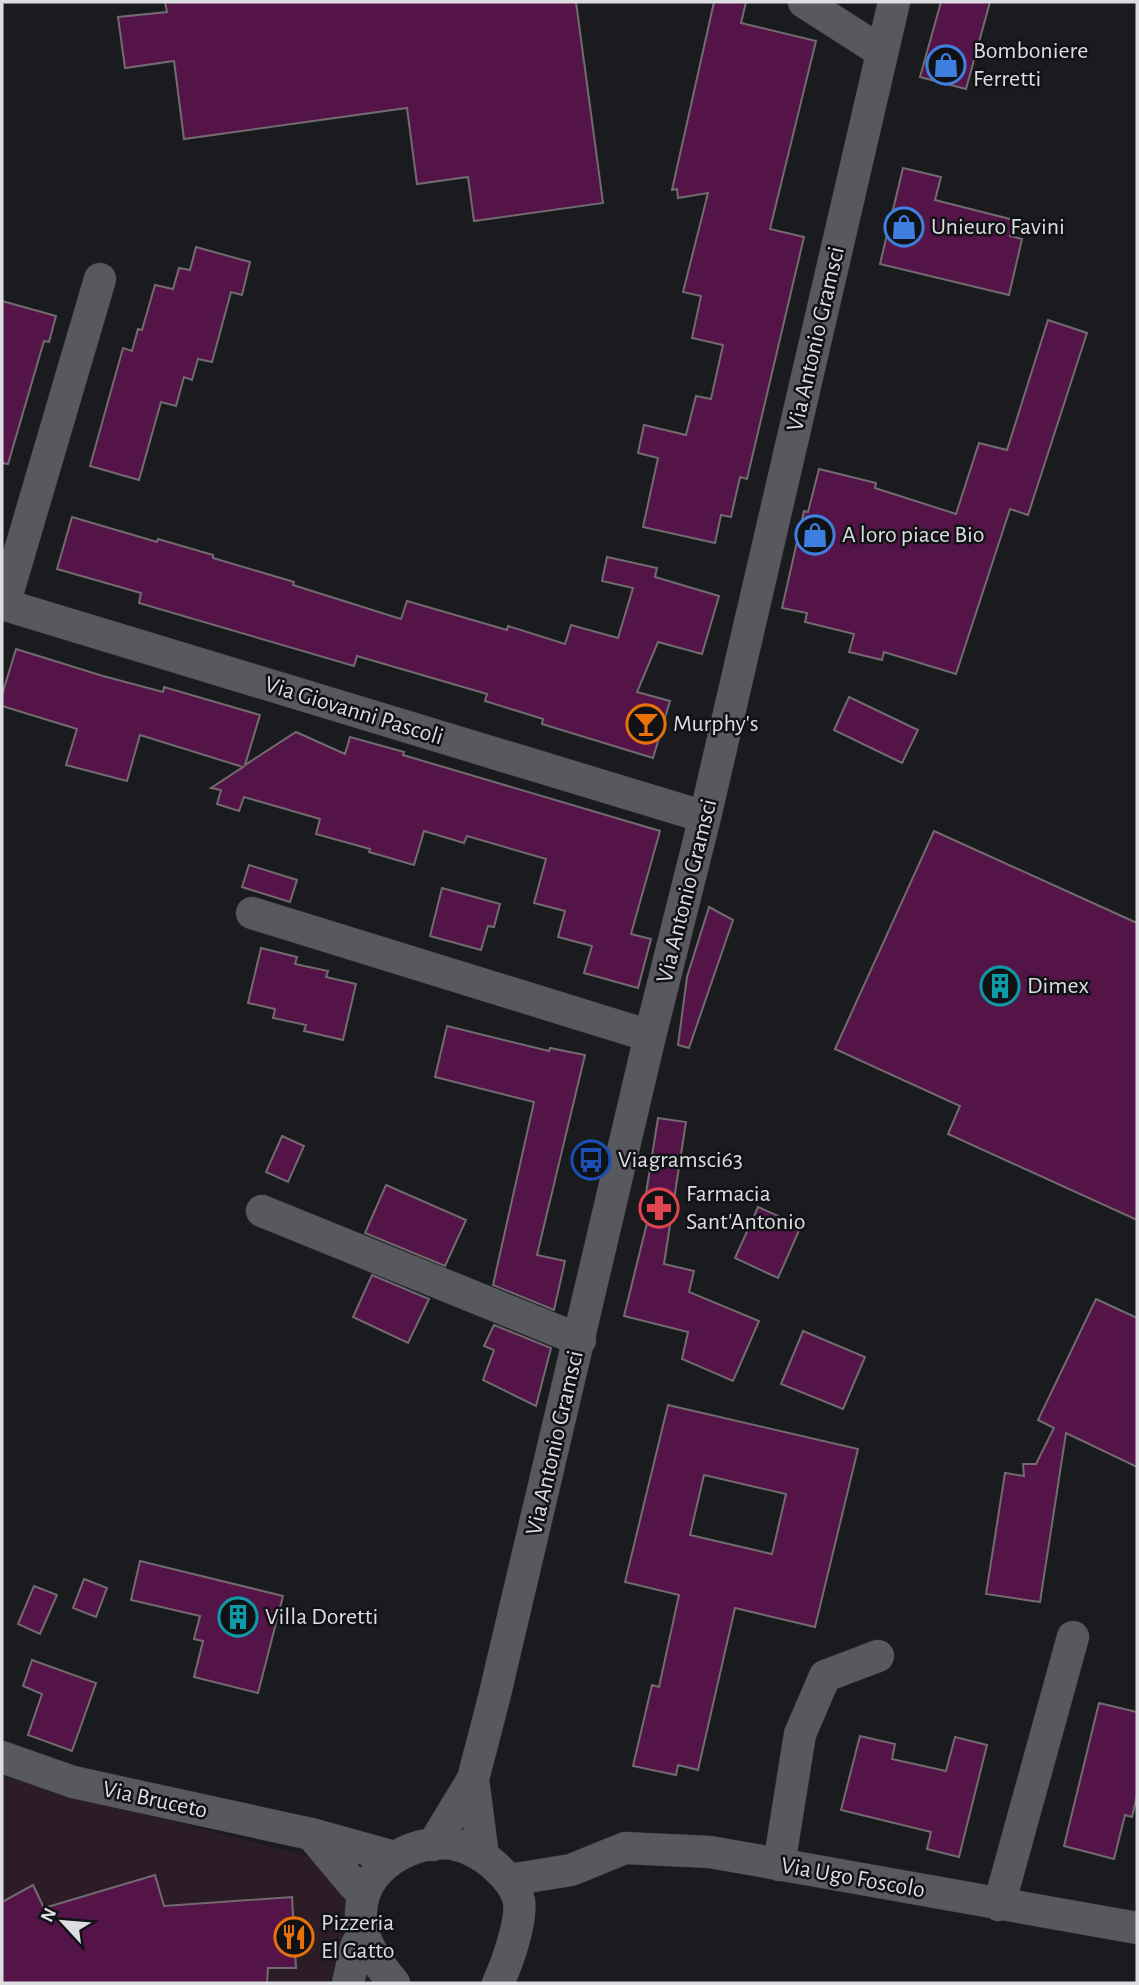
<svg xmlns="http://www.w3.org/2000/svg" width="1139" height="1985" font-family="'Alegreya Sans',sans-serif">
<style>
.commercial{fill:#2c1c26}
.building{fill:#551448;stroke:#716b6f;stroke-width:2;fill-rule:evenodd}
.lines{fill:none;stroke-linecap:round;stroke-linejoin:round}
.minor-casing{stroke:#343539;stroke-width:33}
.minor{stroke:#58595f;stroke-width:32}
.labels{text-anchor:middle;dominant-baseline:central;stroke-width:5;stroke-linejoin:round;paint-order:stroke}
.poi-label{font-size:24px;fill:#dcdde1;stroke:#101216;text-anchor:start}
.street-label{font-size:24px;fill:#dcdde1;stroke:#101216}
</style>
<rect width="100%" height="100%" fill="#191b1f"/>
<path class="commercial" d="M 2,1776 L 340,1865 L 370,1983 L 2,1983 Z"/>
<path class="building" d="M 165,2 L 576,2 L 603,203 L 474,221 L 468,177 L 417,184 L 407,108 L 184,139 L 174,61 L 125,68 L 118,17 L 167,12 Z
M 714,2 L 746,2 L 741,23 L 816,41 L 770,229 L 804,237 L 747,479 L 740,477 L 731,517 L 721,515 L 715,543 L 643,527 L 658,458 L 638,453 L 644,425 L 686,435 L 696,396 L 711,399 L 723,345 L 692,338 L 701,296 L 683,292 L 708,193 L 678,198 L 677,189 L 672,190 Z
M 941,2 L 990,2 L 966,89 L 920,77 Z
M 903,168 L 941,177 L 935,200 L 1014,220 L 1010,236 L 1022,239 L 1009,295 L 880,264 Z
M 196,247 L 250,262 L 242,295 L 231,292 L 212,362 L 198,359 L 192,380 L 184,377 L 176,406 L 161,402 L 139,480 L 90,466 L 123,348 L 132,351 L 138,329 L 142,330 L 155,285 L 173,289 L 179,268 L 190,270 Z
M 2,301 L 56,316 L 49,342 L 44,341 L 8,464 L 2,463 Z
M 1048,320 L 1087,333 L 1028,515 L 1010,509 L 956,674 L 884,652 L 882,660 L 849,652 L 854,634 L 805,622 L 807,613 L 782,608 L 804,511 L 808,512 L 819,469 L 876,483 L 875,488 L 956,514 L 979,443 L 1007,450 Z
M 72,517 L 157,542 L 158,539 L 213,555 L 213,558 L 294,582 L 293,585 L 401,619 L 407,601 L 507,630 L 508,626 L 565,644 L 571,625 L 618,638 L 633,588 L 602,581 L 607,557 L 657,568 L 655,577 L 719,596 L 702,654 L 658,642 L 637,692 L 670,701 L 653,758 L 542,724 L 543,719 L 485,701 L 487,694 L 357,656 L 354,666 L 139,603 L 141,593 L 57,569 Z
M 16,649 L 103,676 L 163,692 L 164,687 L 260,715 L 245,765 L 296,732 L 345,754 L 350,737 L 404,752 L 403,755 L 660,831 L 631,934 L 651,939 L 638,988 L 584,973 L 592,946 L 558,937 L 565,911 L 534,903 L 546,859 L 467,836 L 464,843 L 424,831 L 414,865 L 369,852 L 370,849 L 316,834 L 320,819 L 244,797 L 239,811 L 217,804 L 221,790 L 211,788 L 243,767 L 140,735 L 127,781 L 66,765 L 77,729 L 2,706 L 2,695 Z
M 849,697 L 918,730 L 902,763 L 834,730 Z
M 934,831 L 1137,923 L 1137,1220 L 948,1134 L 960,1106 L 835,1049 Z
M 249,865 L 297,880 L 290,902 L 242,887 Z
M 442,888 L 500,904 L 494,927 L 488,926 L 481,950 L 430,936 Z
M 709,907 L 733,920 L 689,1048 L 678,1045 L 687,977 Z
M 261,948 L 297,957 L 295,964 L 328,971 L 326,977 L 356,984 L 343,1040 L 304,1031 L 306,1025 L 273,1018 L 275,1009 L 248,1003 Z
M 447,1026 L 549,1051 L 550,1048 L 585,1055 L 537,1255 L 565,1261 L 554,1310 L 493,1285 L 534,1102 L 435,1077 Z
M 658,1118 L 686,1122 L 664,1264 L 694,1271 L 689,1292 L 759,1321 L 733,1381 L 682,1359 L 688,1332 L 624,1316 L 648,1219 L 642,1219 Z
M 282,1136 L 304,1146 L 288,1182 L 266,1172 Z
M 386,1185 L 466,1220 L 445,1266 L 365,1233 Z
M 758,1207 L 801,1226 L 778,1278 L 735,1258 Z
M 372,1275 L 429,1299 L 408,1343 L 353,1317 Z
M 1096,1299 L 1137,1318 L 1137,1467 L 1066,1433 L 1040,1602 L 986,1594 L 1005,1473 L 1024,1476 L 1023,1464 L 1036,1464 L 1054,1428 L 1038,1420 Z
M 494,1325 L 551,1348 L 536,1406 L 483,1380 L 494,1350 L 484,1346 Z
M 803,1331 L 865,1357 L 843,1409 L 781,1384 Z
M 668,1405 L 858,1449 L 815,1627 L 735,1608 L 698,1770 L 678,1765 L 676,1775 L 633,1766 L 652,1685 L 659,1687 L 679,1595 L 625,1582 ZM 704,1475 L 786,1494 L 772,1554 L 690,1535 Z
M 140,1561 L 283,1596 L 258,1693 L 194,1677 L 203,1641 L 194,1639 L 200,1616 L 131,1600 Z
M 84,1579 L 107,1588 L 96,1617 L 73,1608 Z
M 34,1586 L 57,1595 L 40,1634 L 18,1624 Z
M 32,1660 L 96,1683 L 72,1751 L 28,1735 L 42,1694 L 23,1686 Z
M 1099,1703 L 1137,1712 L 1137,1796 L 1132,1817 L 1125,1815 L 1114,1859 L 1064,1846 Z
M 860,1736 L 895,1744 L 892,1759 L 946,1771 L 955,1737 L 987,1745 L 959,1857 L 927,1849 L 931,1832 L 841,1810 Z
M 155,1875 L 164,1906 L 292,1897 L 296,1968 L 268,1968 L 267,1983 L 2,1983 L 2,1902 L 33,1885 L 44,1908 Z"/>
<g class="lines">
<g class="minor-casing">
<path id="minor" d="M 804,2 L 882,52
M 2,604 L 705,817
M 4,605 L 100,279
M 252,913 L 650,1036
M 262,1211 L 580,1340
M 2,1757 L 73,1782 L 311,1834 L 394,1857
M 473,1779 L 483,1856
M 311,1834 L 353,1884 L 364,1894
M 433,1845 L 473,1779 L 494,1698 L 650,1036 L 705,817 L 894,2
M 779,1865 L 800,1734 L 825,1676 L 878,1656
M 509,1880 L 571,1870 L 625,1848 L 710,1852 L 1137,1928
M 999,1905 L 1073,1637
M 348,1983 L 356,1947 L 363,1933
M 394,1983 C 377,1963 360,1940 361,1912 C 362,1868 412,1838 453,1844 C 469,1847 488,1858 499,1870 C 508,1878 516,1889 519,1901 C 522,1922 507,1964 498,1983"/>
</g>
<use href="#minor" class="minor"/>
</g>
<defs>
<g id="shop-ring" transform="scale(2.0125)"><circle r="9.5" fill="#101216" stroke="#3f7fe0" stroke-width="1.5"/><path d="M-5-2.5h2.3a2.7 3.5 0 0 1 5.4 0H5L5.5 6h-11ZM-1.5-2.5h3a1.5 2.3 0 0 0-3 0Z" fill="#3f7fe0"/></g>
<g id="bar-ring" transform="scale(2.0125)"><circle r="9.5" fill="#101216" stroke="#e8710a" stroke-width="1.5"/><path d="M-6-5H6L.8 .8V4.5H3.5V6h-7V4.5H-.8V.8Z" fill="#e8710a"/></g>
<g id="building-ring" transform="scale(2.0125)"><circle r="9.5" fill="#101216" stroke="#0f9aa8" stroke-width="1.5"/><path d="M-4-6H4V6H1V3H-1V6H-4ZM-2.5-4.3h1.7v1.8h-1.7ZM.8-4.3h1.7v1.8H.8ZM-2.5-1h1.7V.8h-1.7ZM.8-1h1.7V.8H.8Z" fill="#0f9aa8"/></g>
<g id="bus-ring" transform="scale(2.0125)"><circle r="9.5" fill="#101216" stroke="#1a4fb4" stroke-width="1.5"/><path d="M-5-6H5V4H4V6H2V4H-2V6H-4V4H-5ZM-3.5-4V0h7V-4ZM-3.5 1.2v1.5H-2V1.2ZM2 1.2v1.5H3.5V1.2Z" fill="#1a4fb4"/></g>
<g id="pharmacy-ring" transform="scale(2.0125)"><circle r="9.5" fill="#101216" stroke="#e0444e" stroke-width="1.5"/><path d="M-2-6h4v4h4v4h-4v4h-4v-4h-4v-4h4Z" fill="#e0444e"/></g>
<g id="restaurant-ring" transform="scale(2.0125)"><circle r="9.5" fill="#101216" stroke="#e8710a" stroke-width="1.5"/><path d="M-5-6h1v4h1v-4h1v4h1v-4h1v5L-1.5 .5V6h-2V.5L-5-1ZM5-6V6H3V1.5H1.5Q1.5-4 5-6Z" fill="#e8710a"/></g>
</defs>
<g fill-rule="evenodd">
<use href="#shop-ring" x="946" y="65"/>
<use href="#shop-ring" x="904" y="227"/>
<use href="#shop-ring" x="815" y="535"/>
<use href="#bar-ring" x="646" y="724"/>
<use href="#building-ring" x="1000" y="986"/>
<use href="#bus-ring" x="591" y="1160"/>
<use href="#pharmacy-ring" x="659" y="1208"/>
<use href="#building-ring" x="238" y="1617"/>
<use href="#restaurant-ring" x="294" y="1937"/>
</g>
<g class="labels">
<g class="poi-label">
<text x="973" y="51">Bomboniere<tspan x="973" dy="28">Ferretti</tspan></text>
<text x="931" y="227">Unieuro Favini</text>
<text x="842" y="535">A loro piace Bio</text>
<text x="673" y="724">Murphy's</text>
<text x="1027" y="986">Dimex</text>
<text x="618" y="1160">Viagramsci63</text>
<text x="686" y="1194">Farmacia<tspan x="686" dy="28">Sant'Antonio</tspan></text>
<text x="265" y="1617">Villa Doretti</text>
<text x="321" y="1923">Pizzeria<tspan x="321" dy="28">El Gatto</tspan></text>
</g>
<g class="street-label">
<text transform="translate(816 339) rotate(-77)">Via Antonio Gramsci</text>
<text transform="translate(354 711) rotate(17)">Via Giovanni Pascoli</text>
<text transform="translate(687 891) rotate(-76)">Via Antonio Gramsci</text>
<text transform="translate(555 1443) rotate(-77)">Via Antonio Gramsci</text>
<text transform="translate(155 1800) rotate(12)">Via Bruceto</text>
<text transform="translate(853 1878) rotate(10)">Via Ugo Foscolo</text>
</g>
</g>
<rect width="1139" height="1985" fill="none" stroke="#dcdde1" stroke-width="7"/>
<g transform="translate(63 1922) rotate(296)" stroke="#101216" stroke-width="5" paint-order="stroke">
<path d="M0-5L12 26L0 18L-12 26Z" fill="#dcdde1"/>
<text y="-10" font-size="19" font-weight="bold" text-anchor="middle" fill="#dcdde1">N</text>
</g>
</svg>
